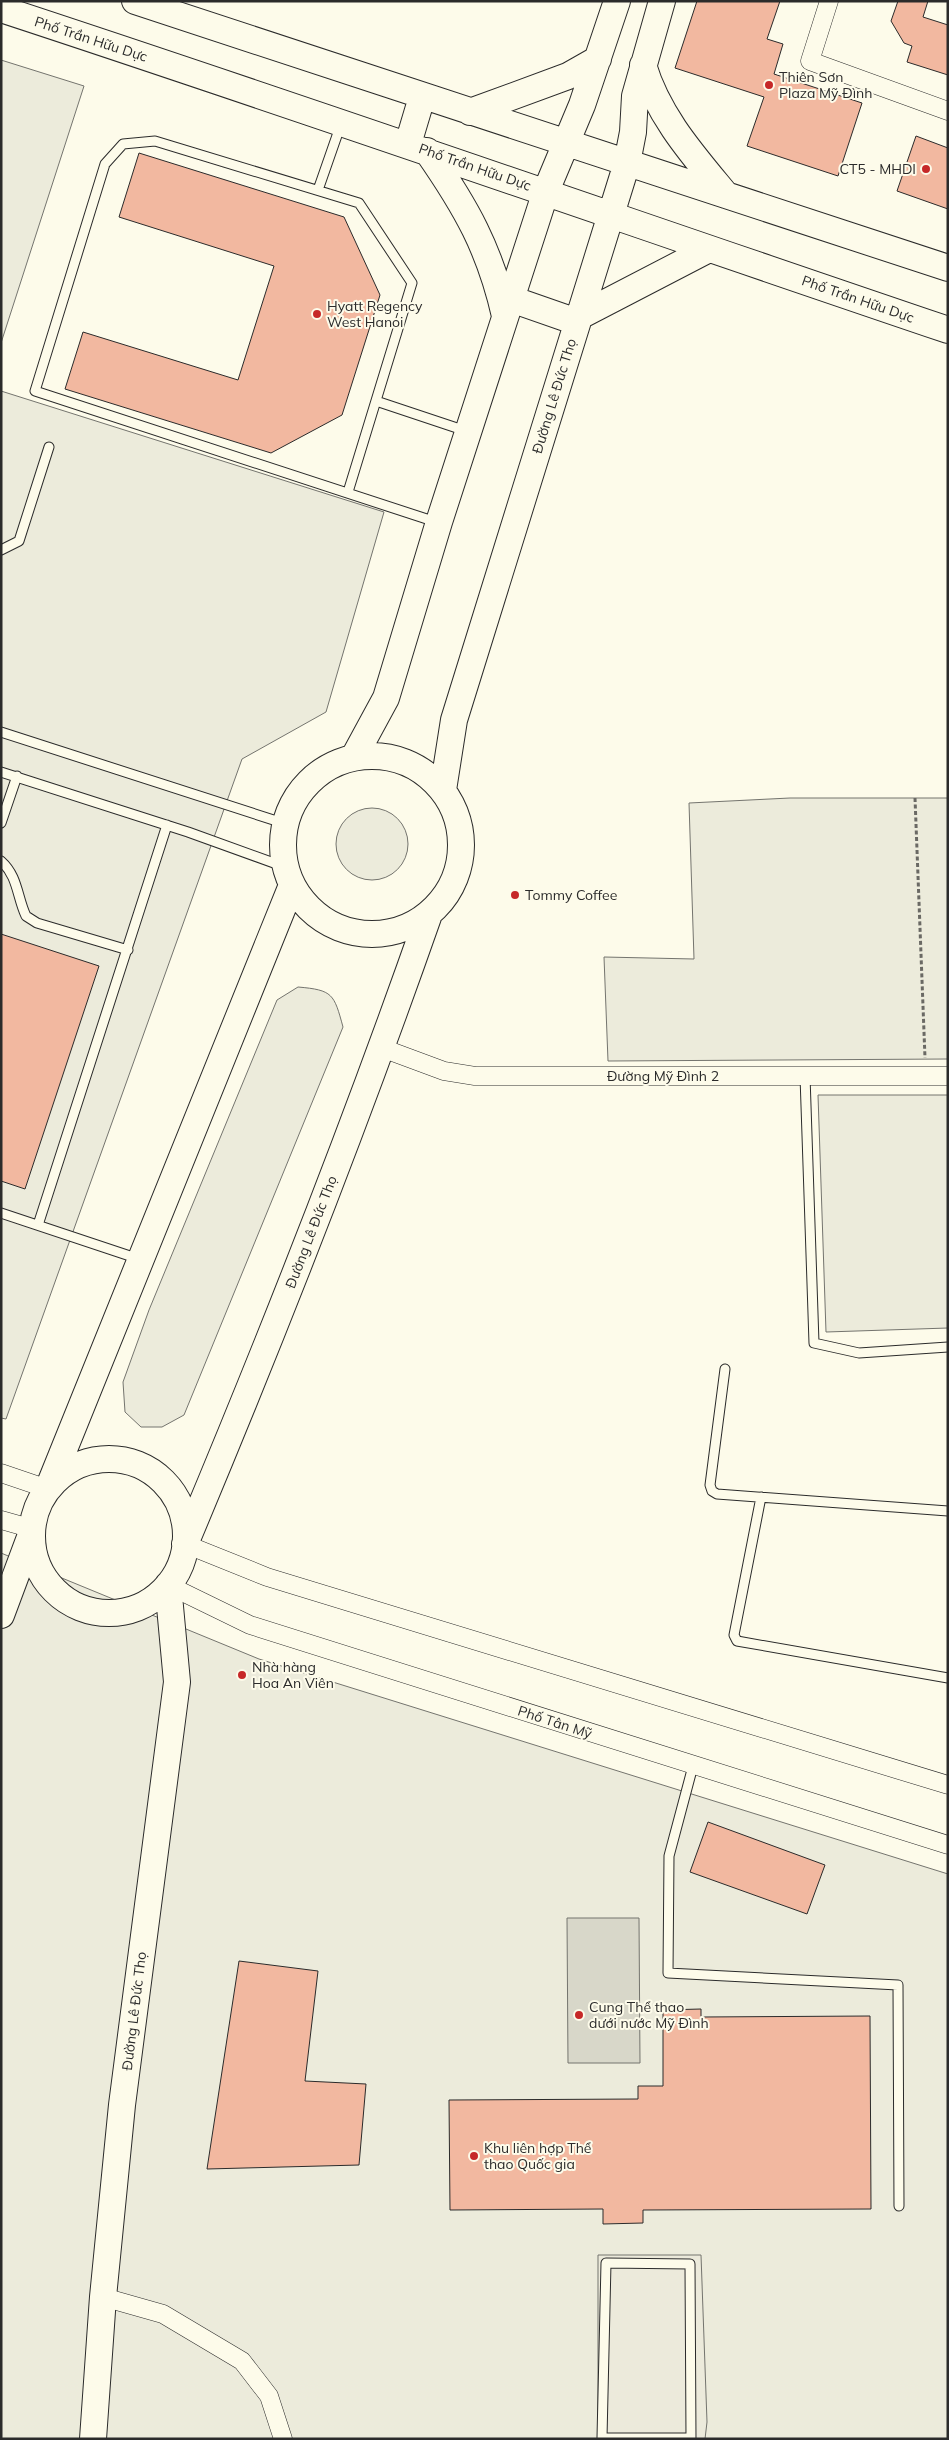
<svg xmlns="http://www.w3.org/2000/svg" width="949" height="2440" font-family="Mulish,sans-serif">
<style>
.green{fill:#ecebdb;stroke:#74746e}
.parking{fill:#eceadb;stroke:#74746e}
.water{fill:#d8d7c9;stroke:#74746e}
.building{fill:#f2b8a0;stroke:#2b2b2b}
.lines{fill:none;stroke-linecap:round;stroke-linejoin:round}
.service-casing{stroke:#2b2b2b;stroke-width:11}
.minor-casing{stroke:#2b2b2b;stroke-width:19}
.secondary-casing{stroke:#2b2b2b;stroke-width:28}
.path{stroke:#6a6964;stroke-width:3;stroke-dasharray:4 2.5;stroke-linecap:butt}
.service{stroke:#fdfbea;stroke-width:9}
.minor{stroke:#fdfbea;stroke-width:18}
.secondary{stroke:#fdfbea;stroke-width:26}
.poi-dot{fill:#c62828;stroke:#fdfbea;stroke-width:2}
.labels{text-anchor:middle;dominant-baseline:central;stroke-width:4;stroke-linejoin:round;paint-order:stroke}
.street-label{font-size:14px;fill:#2b2b2b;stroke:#fdfbea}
.poi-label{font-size:14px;fill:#2b2b2b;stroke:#fdfbea;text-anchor:start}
</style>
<rect width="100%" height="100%" fill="#fdfbea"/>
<path class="green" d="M 1,60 L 84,86 L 1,343 Z
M 1,391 L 384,512 L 326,712 L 242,759 L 6,1419 L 1,1418 Z
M 790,798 L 948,798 L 948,1059 L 608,1061 L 604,957 L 694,959 L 689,803 Z
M336 844a36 36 0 1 1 72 0a36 36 0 1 1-72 0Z
M 298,987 C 333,990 334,994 343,1027 L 184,1415 L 162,1427 L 141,1427 L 125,1412 L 123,1382 L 149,1310 L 277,1000 Z
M 818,1095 L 948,1095 L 948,1328 L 826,1332 Z
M 1,1553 L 259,1659 L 948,1874 L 948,2439 L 1,2439 Z"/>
<path class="parking" d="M 598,2255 L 701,2255 L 707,2422 L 705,2439 L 598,2439 Z"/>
<path class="water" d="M 567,1918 L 639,1918 L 640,2063 L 568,2063 Z"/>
<path class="building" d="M 697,1 L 780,1 L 767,39 L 783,44 L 774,74 L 862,103 L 838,176 L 747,146 L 764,97 L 675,68 Z
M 898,1 L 928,1 L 923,17 L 948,25 L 948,75 L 907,62 L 912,46 L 904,43 L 891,21 Z
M 916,136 L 948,148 L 948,209 L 897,191 Z
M 139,153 L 344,217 L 380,295 L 342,415 L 271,453 L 65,389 L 83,332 L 238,380 L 274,266 L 119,217 Z
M 1,934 L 99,966 L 25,1189 L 1,1181 Z
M 708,1822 L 825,1865 L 807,1914 L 690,1872 Z
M 239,1961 L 318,1971 L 305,2081 L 366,2084 L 359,2165 L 207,2169 Z
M 701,2009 L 701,2017 L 870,2016 L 871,2209 L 643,2210 L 643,2223 L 603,2224 L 603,2209 L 450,2210 L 449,2100 L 638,2099 L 638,2086 L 663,2086 L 663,2010 Z"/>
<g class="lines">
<g class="service-casing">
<path id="service" d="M 318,190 L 341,124
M 376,401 L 466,431
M 348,492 L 412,283 L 359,203 L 155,141 L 123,144 L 105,164 L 35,391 L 436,522
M 1,550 L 19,541 L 49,447
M 1,732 L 286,824
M 1,772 L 188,832 L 285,867
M 1,823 L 17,776
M 1,861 C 18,876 17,897 26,916 L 37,923 L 128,950
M 805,1076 L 814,1343 L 859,1353 L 948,1347
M 1,1213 L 139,1259
M 38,1225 L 167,825
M 725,1369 L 710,1485 L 712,1491 L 717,1494 L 948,1511
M 761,1497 L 734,1635 L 737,1641 L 948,1678
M 693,1766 L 669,1856 L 668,1973 L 898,1985 L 899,2206
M 606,2263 L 690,2264 L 691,2438 L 602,2438 Z"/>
</g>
<g class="minor-casing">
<path id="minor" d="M 829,1 L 810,61 L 948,111
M 382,1048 L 444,1071 L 475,1076 L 948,1076
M 1,1473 L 48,1489
M 1,1520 L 33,1529
M 185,1544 L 267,1577 L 948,1785
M 168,1585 L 250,1625 L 948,1845
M 103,2297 L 163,2314 L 242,2361 L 269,2396 L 283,2439"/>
</g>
<g class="secondary-casing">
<path id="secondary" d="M 135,1 L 948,268
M 1,9 C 318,113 632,223 948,330
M 643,65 C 658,116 693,155 726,195
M 470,112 L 568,76 L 598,59
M 408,144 L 422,97
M 427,151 C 466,207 490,249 505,316
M 511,299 L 577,322
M 578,317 L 709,249
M283 845a89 89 0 1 1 178 0a89 89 0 1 1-178 0Z
M 354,757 L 386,698 L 439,522 L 546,191 L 582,105 L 617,1
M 443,790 L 454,720 L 627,163 L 633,132 L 635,96 L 662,1
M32 1536a77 77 0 1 1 154 0a77 77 0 1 1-154 0Z
M 48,1489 L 292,885
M 185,1544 C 272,1337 354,1128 428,917
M 1,1615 L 32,1532
M 93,2439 L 103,2297 L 122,2105 L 177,1682 L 168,1585"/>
</g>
<path class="path" d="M 915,798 L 925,1058"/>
<use href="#service" class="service"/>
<use href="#minor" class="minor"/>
<use href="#secondary" class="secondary"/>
</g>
<g class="poi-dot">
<circle cx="769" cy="85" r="5"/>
<circle cx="926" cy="169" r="5"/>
<circle cx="317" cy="314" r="5"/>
<circle cx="515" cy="895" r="5"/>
<circle cx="242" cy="1675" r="5"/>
<circle cx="579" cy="2015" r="5"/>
<circle cx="474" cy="2156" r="5"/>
</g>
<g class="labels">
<g class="street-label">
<text transform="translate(91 39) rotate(18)">Phố Trần Hữu Dực</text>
<text transform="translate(475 167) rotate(19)">Phố Trần Hữu Dực</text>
<text transform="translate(858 299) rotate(19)">Phố Trần Hữu Dực</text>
<text transform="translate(554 396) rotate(-73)">Đường Lê Đức Thọ</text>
<text x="663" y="1076">Đường Mỹ Đình 2</text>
<text transform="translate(311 1232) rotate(-69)">Đường Lê Đức Thọ</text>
<text transform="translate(555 1722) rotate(18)">Phố Tân Mỹ</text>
<text transform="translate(134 2011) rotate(-83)">Đường Lê Đức Thọ</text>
</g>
<g class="poi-label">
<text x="779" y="77">Thiên Sơn<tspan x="779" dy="16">Plaza Mỹ Đình</tspan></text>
<text x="916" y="169" text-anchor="end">CT5 - MHDI</text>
<text x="327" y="306">Hyatt Regency<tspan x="327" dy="16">West Hanoi</tspan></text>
<text x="525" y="895">Tommy Coffee</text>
<text x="252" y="1667">Nhà hàng<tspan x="252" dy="16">Hoa An Viên</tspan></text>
<text x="589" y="2007">Cung Thể thao<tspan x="589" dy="16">dưới nước Mỹ Đình</tspan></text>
<text x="484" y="2148">Khu liên hợp Thể<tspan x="484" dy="16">thao Quốc gia</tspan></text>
</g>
</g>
<rect width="949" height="2440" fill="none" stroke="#2b2b2b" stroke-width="5"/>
</svg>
